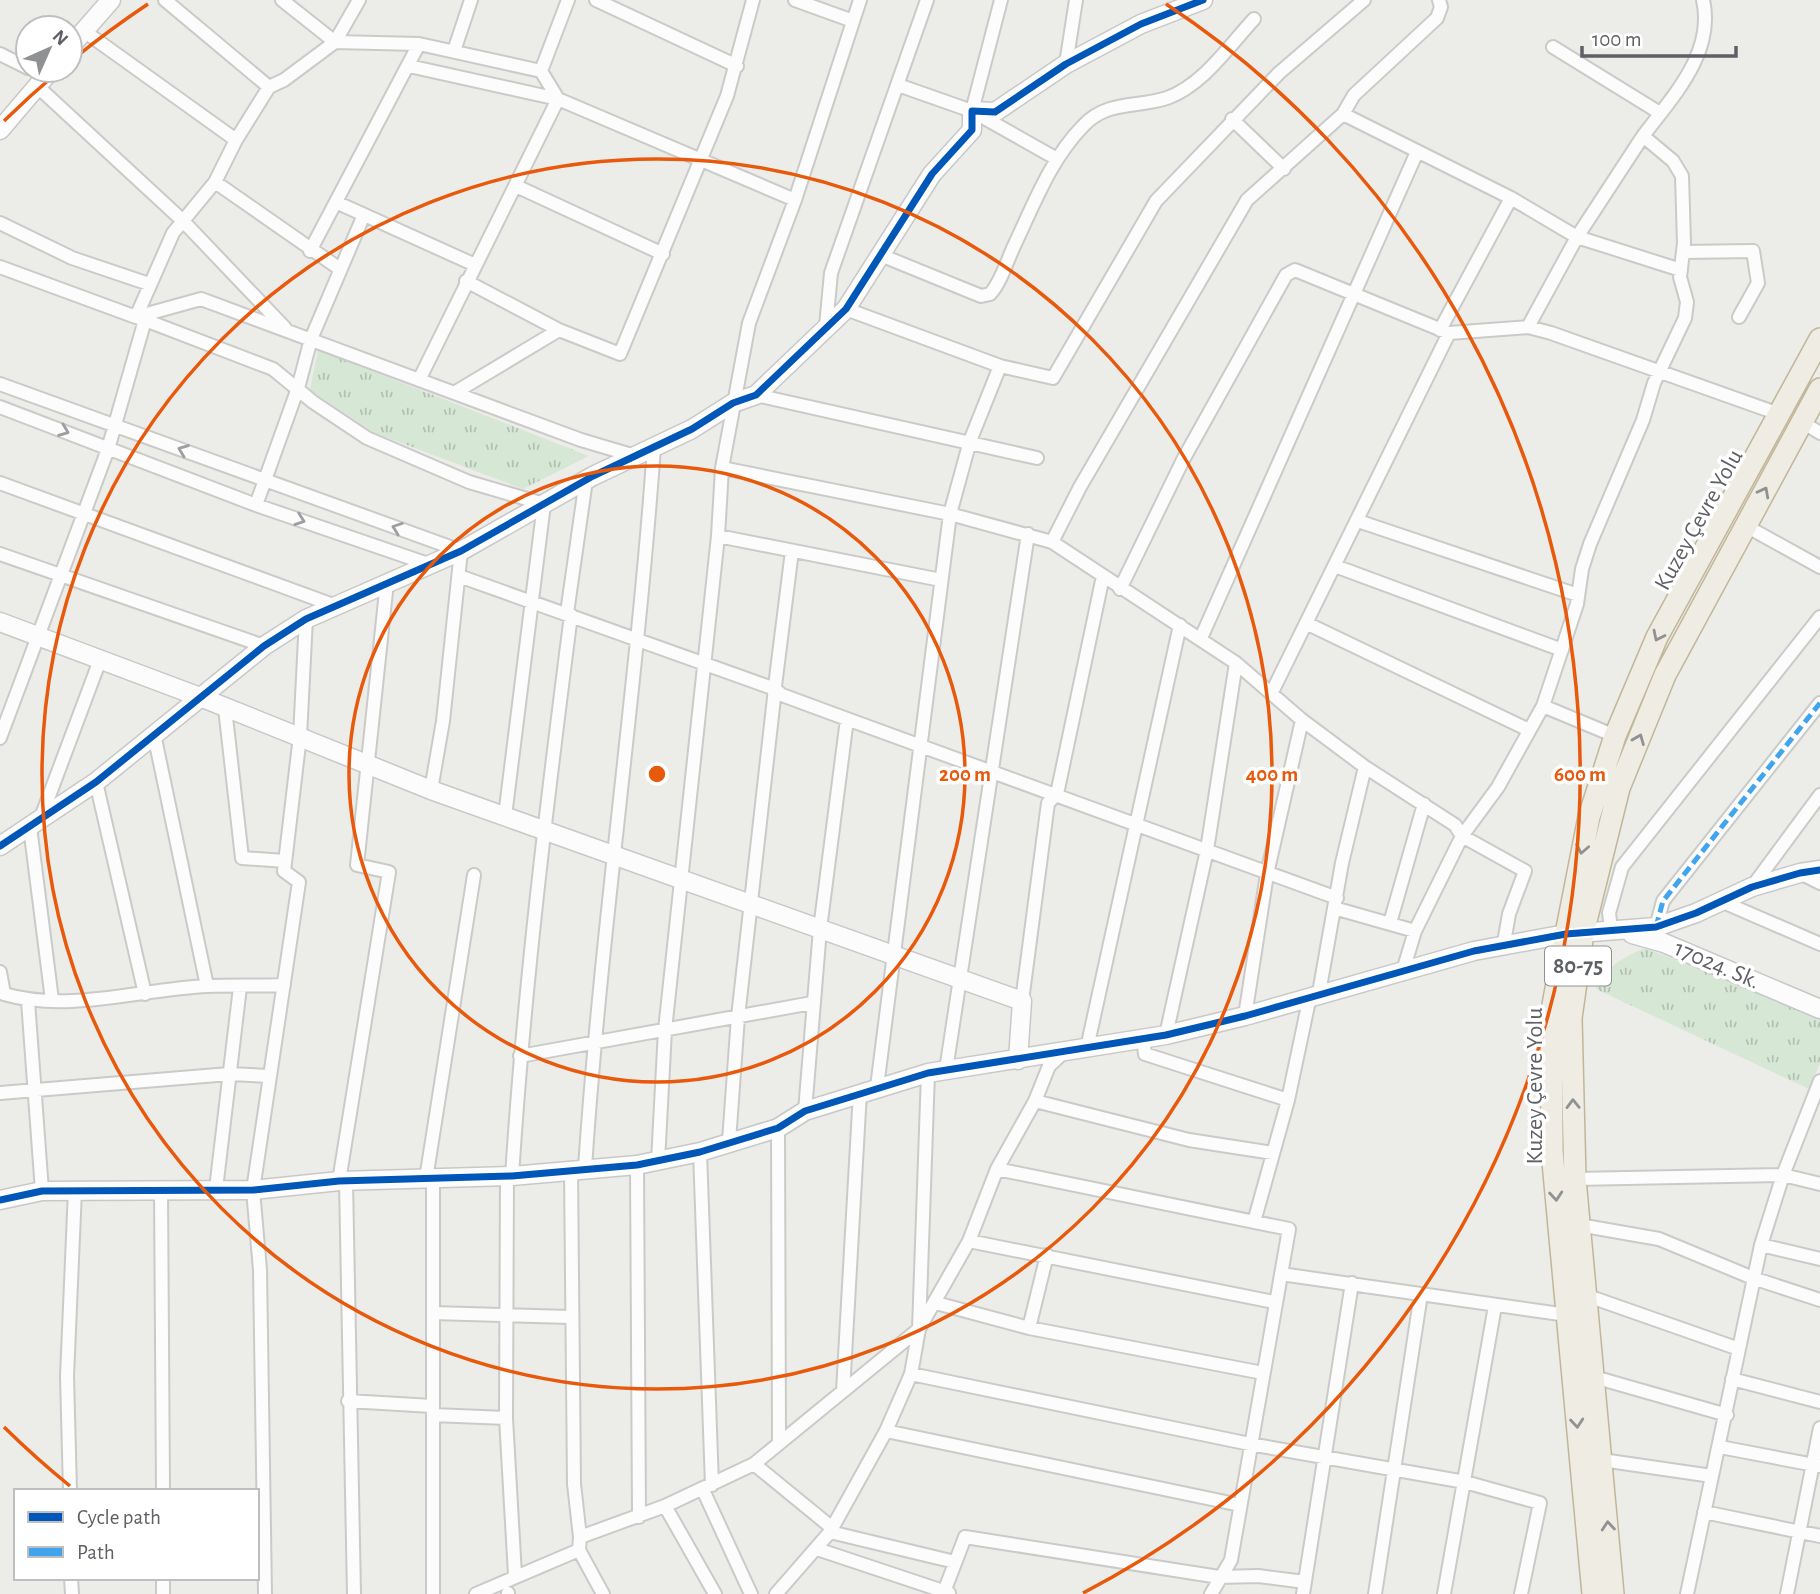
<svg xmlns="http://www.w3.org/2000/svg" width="1820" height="1594" font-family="'Alegreya Sans',sans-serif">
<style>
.park{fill:url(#park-tufts)}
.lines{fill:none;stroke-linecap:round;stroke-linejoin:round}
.street-casing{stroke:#cacac9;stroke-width:16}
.secondary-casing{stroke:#c8c8c9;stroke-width:21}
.highway-casing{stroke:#c1b798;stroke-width:24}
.street{stroke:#fcfcfc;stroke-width:12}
.secondary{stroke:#fcfcfc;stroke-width:18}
.highway{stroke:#eeece3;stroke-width:21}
.quiet{stroke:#41a5ee;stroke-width:5;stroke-dasharray:10 5;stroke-linecap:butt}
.cycleway-casing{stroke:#fff;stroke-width:11}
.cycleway{stroke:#0057b8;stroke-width:7}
.oneway{stroke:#9d9ea1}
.oneway2{stroke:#909191}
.ring{fill:none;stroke:#e8590c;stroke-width:3.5}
.labels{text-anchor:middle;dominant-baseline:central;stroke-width:7;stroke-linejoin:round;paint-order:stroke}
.shield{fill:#fff;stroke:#8e9093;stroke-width:2}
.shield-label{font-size:23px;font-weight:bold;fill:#5e6065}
.street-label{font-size:24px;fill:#5e6065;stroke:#fff}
.centre{fill:#e8590c;stroke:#fff;stroke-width:3.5}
.ring-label{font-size:21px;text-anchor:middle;font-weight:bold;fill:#e8590c;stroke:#fff;stroke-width:7;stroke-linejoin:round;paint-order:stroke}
</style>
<defs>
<pattern id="park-tufts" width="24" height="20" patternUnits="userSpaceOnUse" patternTransform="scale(1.75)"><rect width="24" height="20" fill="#d7e7d6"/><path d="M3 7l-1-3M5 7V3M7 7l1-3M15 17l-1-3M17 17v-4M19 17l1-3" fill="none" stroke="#b2bfb1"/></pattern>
</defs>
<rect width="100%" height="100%" fill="#ecece8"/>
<path class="park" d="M 318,350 L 589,456 L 523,489 L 375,433 L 310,390 Z
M 1645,948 L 1820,1016 L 1820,1063 L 1809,1089 L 1596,989 C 1606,967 1623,957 1645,948 Z"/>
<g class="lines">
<g class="street-casing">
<path id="street" d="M 165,0 L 269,87
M 282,0 L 335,42 L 419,44 L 541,71
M 596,0 L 737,66
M 795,0 L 853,21
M 84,31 L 236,140
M 1553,47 L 1660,113
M 454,51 L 471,0
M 0,54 L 28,68
M 1066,64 L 1076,0
M 409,66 L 558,99 L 795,200
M 898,85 L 972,111 L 1057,159
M 37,86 L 182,220 L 285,328
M 558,99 L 541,71 L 568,0
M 972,111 L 1001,0
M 1343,114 L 1511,198 L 1577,237 L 1681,270
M 1232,119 L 1284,169
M 215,182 L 340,269
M 516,186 L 663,254
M 338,203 L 473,264
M 0,223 L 72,258 L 149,284
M 310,251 L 419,44
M 1683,252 L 1753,251 L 1758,283 L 1739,317
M 878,254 L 981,296 L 990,294 C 1001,282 1007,261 1014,246 C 1034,204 1050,160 1083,126 C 1107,100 1137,108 1167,98 C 1203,85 1229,46 1254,19
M 0,267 L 136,317 L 201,299 L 581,440 L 635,456
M 466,281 L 559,330 L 620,354 L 727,96 L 753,0
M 846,309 L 1000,366 L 1053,378 L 1156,201 L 1279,73 L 1364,0
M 145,320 L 273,369 L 313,402 L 367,438 L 469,482 L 544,504 L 505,816
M 826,326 L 831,273 L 927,0
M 1528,327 L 1577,237 L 1643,136
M 1440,330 L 1511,198
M 419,380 L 558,99
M 0,384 L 461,551 L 443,721 L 431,790
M 454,393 L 559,330
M 756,395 L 1037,458
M 0,407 L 256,505 L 431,565
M 1802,422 L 1820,433
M 722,468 L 950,514 L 1052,542 L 1236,663 L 1302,720 L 1365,767 L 1455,825 L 1462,836 L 1525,871 L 1509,914 L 1503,948
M 0,483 L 333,605
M 256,505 L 298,388 L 311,339 L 363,217
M 1358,521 L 1578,595
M 1746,526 L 1820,567
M 718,536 L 941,580
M 1052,542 L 1080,487 L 1247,200 L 1343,114 L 1354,95 L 1437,18 L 1441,7 L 1439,0
M 0,554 L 264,646
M 1335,566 L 1562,650
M 459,576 L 775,689 L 738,1017 L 729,1141
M 1120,589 L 1184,458 L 1286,275 L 1295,270 L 1449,333 L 1528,327 L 1551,333 L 1779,414
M 567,613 L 586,480
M 1308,624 L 1529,730
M 1201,638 L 1417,152
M 775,689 L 782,695 L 847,719 L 1337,898
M 1272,692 L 1449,333
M 774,694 L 792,551
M 1543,706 L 1615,736
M 225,708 L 242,858 L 285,861
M 154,734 L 207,986
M 0,738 L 108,449 L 145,320 L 136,317 L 173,233 L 215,182 L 236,140 L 269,87 L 284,80 L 335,42 L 359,0
M 96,782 L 145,994
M 40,820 L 100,660
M 30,827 L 52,1000
M 1800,873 L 1820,883
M 1752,887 L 1820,795
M 1723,902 L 1820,944
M 1334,908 L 1415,931
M 1390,923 L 1424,804
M 1656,927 L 1663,901 L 1820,703
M 1611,929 L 1609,913 L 1622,867 L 1820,617
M 0,972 L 4,994 C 69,1013 141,989 208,986 C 233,985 258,986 284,985
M 1402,974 L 1415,931 L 1462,836 L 1498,787 L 1543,706 L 1577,604 L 1582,569 L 1590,544 L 1643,420 L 1654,383 L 1685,318 L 1687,302 L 1680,277 L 1684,243 L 1682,176 L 1673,161 L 1643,136 C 1673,96 1715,53 1703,0
M 1319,993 L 1342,863 L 1365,767
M 28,1001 L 42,1191
M 1022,1001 L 1048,803 L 1057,794 L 1103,576
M 1245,1016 L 1267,874 L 1302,720
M 1166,1035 L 1207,850 L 1236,663
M 1143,1038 L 1145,1054 L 1288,1100
M 1087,1048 L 1180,625
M 520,1056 L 812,1003
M 946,1070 L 1028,534
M 877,1087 L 950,514 L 970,441 L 1000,366
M 0,1093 L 229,1074 L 269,1076
M 1035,1101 L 1189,1140 L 1273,1153
M 805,1111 L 820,929 L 847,719
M 778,1128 L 779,1443
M 700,1152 L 712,1485
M 658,1161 L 665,1030 L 718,536 L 722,468 L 749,323 L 795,200 L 860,0
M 637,1165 L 639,1517
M 585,1168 C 601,927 637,688 654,447
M 997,1169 L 1289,1229 L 1231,1560 L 1211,1594
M 571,1170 L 574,1484 L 580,1537
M 507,1176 L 506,1418 L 515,1575
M 512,1176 C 524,988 547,802 571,615
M 426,1179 L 474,875
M 1575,1179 L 1783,1175 L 1820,1184
M 339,1181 L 389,872 L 357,865 L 387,582
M 346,1181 L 354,1594
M 161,1188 L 163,1491
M 216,1189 L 240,987
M 1254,1222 L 1288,1100 L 1310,996
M 1579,1225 L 1659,1239 L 1753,1278 L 1820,1300
M 969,1241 L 1274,1302
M 1761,1245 L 1820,1259
M 1281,1274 L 1567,1315
M 1585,1295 L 1739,1349
M 936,1303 L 1029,1328 L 1263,1373
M 433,1313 L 570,1317
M 1029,1328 L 1047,1255
M 911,1374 L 1250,1444 L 1465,1482 L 1540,1503 L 1521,1594
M 1594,1377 L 1727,1415
M 1732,1379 L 1820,1402
M 843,1391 L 860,1092
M 348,1401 L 432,1406
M 433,1415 L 506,1418
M 886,1431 L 1240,1505
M 1720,1447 L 1820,1466
M 1602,1460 L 1712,1476
M 754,1464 L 831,1527
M 703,1490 L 751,1594
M 70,1491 L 67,1376 L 75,1190
M 665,1506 L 715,1594
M 1704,1512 L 1820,1536
M 830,1532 L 955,1562
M 817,1549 L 949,1593
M 579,1550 L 603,1594
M 71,1578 L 72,1594
M 163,1578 L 163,1594
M 944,1592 L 965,1537 L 1219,1577 L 1258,1576 L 1305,1582
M 265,1594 L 260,1270 L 253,1190 L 299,882 L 284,871 L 300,736 L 306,619
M 433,1594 L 433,1179
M 476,1594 L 579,1550 L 580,1537 L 665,1506 L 754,1464 L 919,1329 L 928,1073
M 508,1594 L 508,1593
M 776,1594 L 830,1532 L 886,1431 L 911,1374 L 919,1329 L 969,1241 L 997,1169 L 1035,1101 L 1049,1066 L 1063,1053
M 1303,1594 L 1352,1283
M 1375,1594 L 1421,1294
M 1444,1594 L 1495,1306
M 1687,1594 L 1761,1245 L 1783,1175 L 1820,1081
M 1787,1594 L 1820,1428"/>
</g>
<g class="secondary-casing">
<path id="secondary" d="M 70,47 L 111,0
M 0,130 L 51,70
M 0,622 L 200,697 L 431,790 L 1022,1001 L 1018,1060
M 0,846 L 96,782 L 264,646 L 306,619 L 461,551 L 593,476 L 692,429 L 733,403 L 756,395 L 846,309 L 932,174 L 972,130 L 972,111 L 995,112 L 1066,64 L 1141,24 L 1203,0
M 1632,934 L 1664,943 L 1820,1009
M 0,1200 L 42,1191 L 253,1190 L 339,1181 L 512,1176 L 637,1165 L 700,1152 L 778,1128 L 805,1111 L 928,1073 L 1166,1035 L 1245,1016 L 1474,951 L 1566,934 L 1656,927 L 1696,913 L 1752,887 L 1800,873 L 1820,870"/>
</g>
<g class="highway-casing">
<path id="highway" d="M 1593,1594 L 1552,1151 L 1551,1016 L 1566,934 L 1589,817 L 1615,736 L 1657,637 L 1820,339
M 1613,1594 L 1575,1179 L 1571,1018 L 1583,933 L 1619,788 L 1665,675 L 1820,389"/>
</g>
<use href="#street" class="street"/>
<use href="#secondary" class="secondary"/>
<use href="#highway" class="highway"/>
<path class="quiet" d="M 1656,927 L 1663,901 L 1820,703"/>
<g class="cycleway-casing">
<path id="cycleway" d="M 0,846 L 96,782 L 264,646 L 306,619 L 461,551 L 593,476 L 692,429 L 733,403 L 756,395 L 846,309 L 932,174 L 972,130 L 972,111 L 995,112 L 1066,64 L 1141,24 L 1203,0
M 0,1200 L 42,1191 L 253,1190 L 339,1181 L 512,1176 L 637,1165 L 700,1152 L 778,1128 L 805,1111 L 928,1073 L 1166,1035 L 1245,1016 L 1474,951 L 1566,934 L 1656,927 L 1696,913 L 1752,887 L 1800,873 L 1820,870"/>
</g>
<use href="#cycleway" class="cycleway"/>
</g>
<defs><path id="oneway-chevron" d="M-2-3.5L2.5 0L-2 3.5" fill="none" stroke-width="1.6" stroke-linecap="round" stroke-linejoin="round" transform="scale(1.75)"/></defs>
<g class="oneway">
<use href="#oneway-chevron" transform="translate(64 431) rotate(21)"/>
<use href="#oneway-chevron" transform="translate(183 450) rotate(-159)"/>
<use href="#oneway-chevron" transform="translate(300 520) rotate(19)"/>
<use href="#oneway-chevron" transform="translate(397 528) rotate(-160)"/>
</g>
<g class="oneway2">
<use href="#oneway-chevron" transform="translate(1764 492) rotate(-62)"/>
<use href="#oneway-chevron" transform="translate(1658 636) rotate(116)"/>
<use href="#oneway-chevron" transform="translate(1639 739) rotate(-68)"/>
<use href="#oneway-chevron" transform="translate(1582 849) rotate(101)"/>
<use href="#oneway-chevron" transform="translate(1573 1104) rotate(-91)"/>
<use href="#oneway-chevron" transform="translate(1556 1196) rotate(85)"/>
<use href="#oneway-chevron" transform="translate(1577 1423) rotate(85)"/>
<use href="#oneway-chevron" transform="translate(1608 1526) rotate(-95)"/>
</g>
<g class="ring">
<circle cx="657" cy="774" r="308"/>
<circle cx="657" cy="774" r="615"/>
<path d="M70 1486A923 923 0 0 1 4 1427M4 121A923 923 0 0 1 58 72M76 57A923 923 0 0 1 148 4M1166 4A923 923 0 0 1 1083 1593"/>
</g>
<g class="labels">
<rect class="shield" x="1545" y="946.5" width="66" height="39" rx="5"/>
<g class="shield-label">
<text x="1578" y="966">80-75</text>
</g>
<g class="street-label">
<text transform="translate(1699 520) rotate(-61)">Kuzey Çevre Yolu</text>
<text transform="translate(1717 965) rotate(23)">17024. Sk.</text>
<text transform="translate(1535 1086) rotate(-90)">Kuzey Çevre Yolu</text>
</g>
</g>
<circle cx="657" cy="774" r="10" class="centre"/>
<g class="ring-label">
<text x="965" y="781">200 m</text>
<text x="1272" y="781">400 m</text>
<text x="1580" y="781">600 m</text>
</g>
<rect x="14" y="1489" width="245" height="91" fill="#ffffff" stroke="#bfbfc1" stroke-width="2"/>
<rect x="28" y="1512" width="35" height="10" fill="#0057b8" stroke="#bfbfc1" stroke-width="2"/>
<text x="77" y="1524" font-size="21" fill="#5e6065">Cycle path</text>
<rect x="28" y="1547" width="35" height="10" fill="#41a5ee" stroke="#bfbfc1" stroke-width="2"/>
<text x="77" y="1559" font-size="21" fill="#5e6065">Path</text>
<g transform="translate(49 49) rotate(45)"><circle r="33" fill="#ffffff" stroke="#bfbfc1" stroke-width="2"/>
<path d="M0-5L12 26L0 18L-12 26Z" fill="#909193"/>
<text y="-10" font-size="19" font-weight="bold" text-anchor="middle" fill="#5e6065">N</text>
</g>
<path d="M1582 46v10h154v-10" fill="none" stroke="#5e6065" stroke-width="3.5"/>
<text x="1592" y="46" font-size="21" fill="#5e6065" stroke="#ffffff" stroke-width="5" paint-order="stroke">100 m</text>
</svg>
